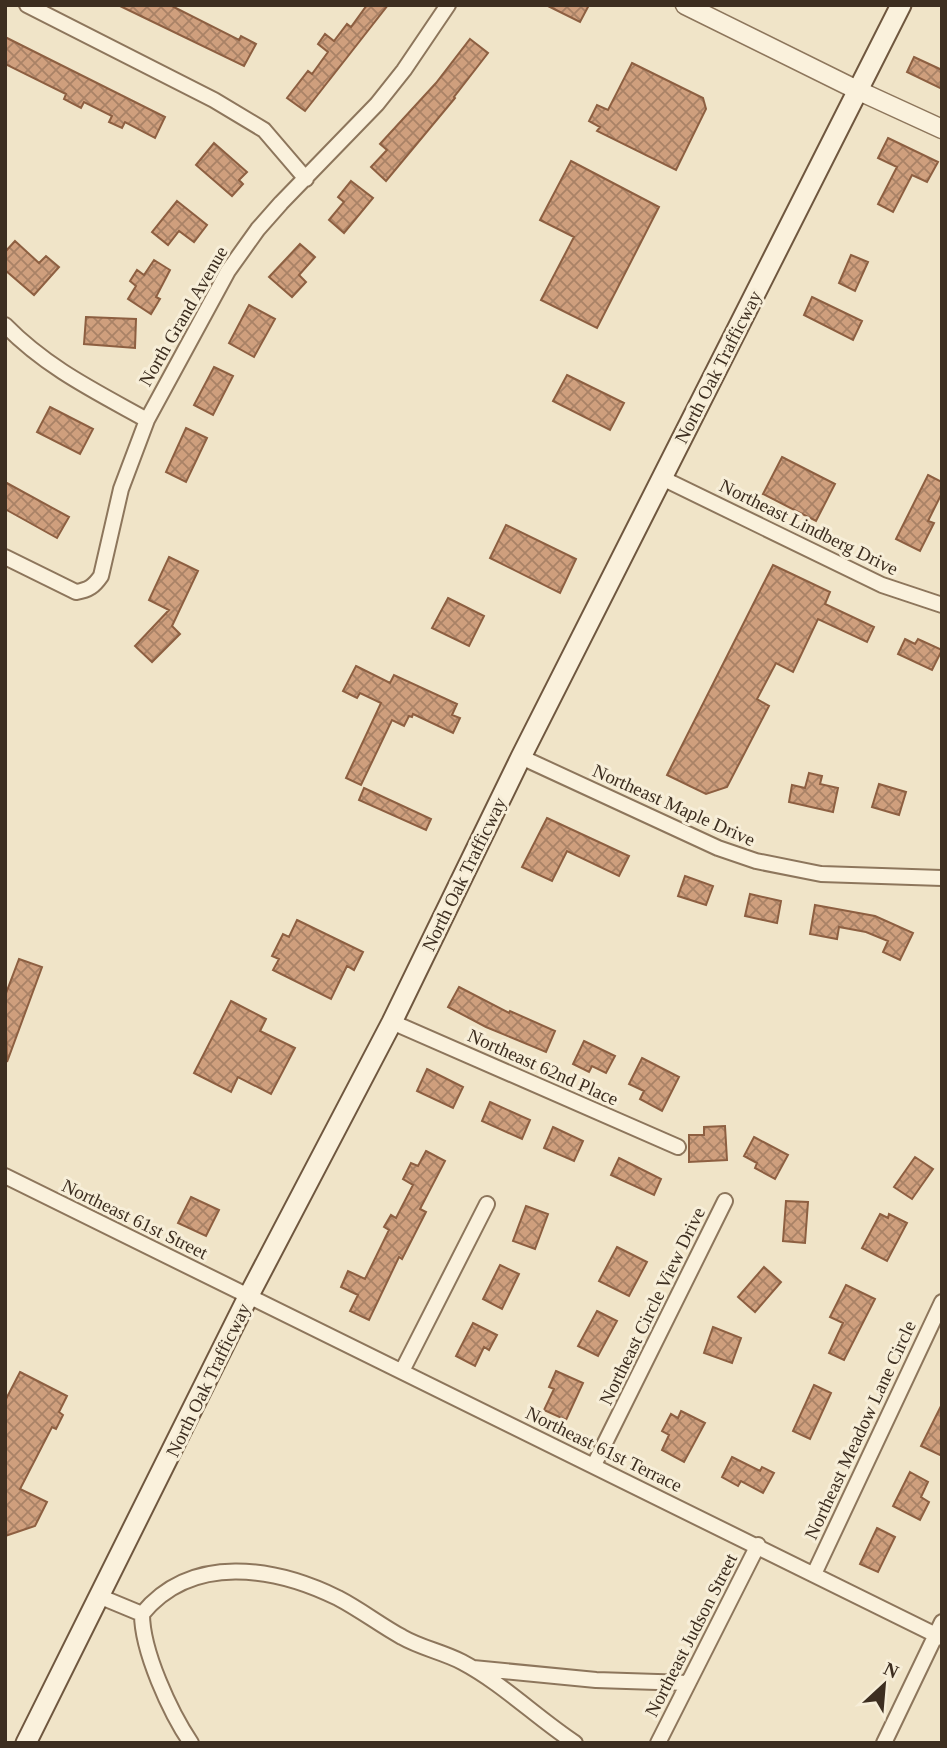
<svg xmlns="http://www.w3.org/2000/svg" width="947" height="1748" font-family="Georgia,serif">
<style>
.building{fill:url(#building-cross-hatch);stroke:#8d5f41;stroke-width:2}
.lines{fill:none;stroke-linecap:round;stroke-linejoin:round}
.minor-casing{stroke:#8d765c;stroke-width:18}
.tertiary-casing{stroke:#8d765c;stroke-width:21}
.secondary-casing{stroke:#6f573f;stroke-width:23}
.minor{stroke:#faf1dc;stroke-width:14}
.tertiary{stroke:#faf1dc;stroke-width:18}
.secondary{stroke:#faf1dc;stroke-width:19}
.labels{text-anchor:middle;dominant-baseline:central;stroke-width:6;stroke-linejoin:round;paint-order:stroke}
.street-label{font-size:19px;fill:#3d2e20;stroke:#f7eed8}
</style>
<defs>
<pattern id="building-cross-hatch" width="8" height="8" patternUnits="userSpaceOnUse" patternTransform="scale(1.75)"><rect width="8" height="8" fill="#cf9f7d"/><path d="M0 0l8 8M0 8l8-8" fill="none" stroke="#a98266"/></pattern>
</defs>
<rect width="100%" height="100%" fill="#f0e4c8"/>
<path class="building" d="M 118,5 L 170,5 L 239,40 L 241,36 L 256,44 L 244,66 Z
M 367,5 L 388,5 L 305,111 L 287,98 L 308,71 L 312,74 L 328,52 L 318,44 L 325,34 L 334,41 L 347,24 L 351,27 Z
M 546,5 L 589,5 L 580,22 Z
M 5,37 L 165,117 L 155,138 L 125,122 L 122,128 L 109,122 L 112,116 L 84,102 L 81,108 L 64,99 L 66,94 L 5,64 Z
M 470,39 L 488,53 L 454,97 L 455,98 L 386,181 L 371,167 L 387,150 L 380,144 L 436,83 Z
M 914,57 L 942,70 L 942,89 L 907,72 Z
M 632,63 L 703,98 L 706,109 L 676,170 L 597,131 L 600,127 L 589,121 L 597,105 L 608,110 Z
M 888,138 L 938,162 L 927,182 L 912,175 L 893,212 L 878,204 L 897,167 L 878,158 Z
M 214,143 L 247,172 L 239,180 L 243,184 L 232,196 L 196,165 Z
M 571,161 L 659,207 L 597,328 L 541,300 L 574,237 L 540,220 Z
M 351,181 L 373,198 L 344,233 L 329,220 L 344,202 L 338,197 Z
M 177,201 L 207,225 L 194,242 L 179,231 L 168,245 L 152,232 Z
M 15,241 L 39,263 L 46,256 L 59,267 L 34,295 L 5,270 L 5,252 Z
M 300,244 L 315,257 L 299,275 L 306,282 L 292,297 L 269,277 Z
M 851,255 L 868,262 L 855,291 L 839,283 Z
M 154,260 L 170,270 L 156,297 L 160,299 L 151,314 L 128,299 L 136,286 L 130,281 L 137,270 L 144,275 Z
M 812,297 L 862,321 L 853,340 L 804,315 Z
M 249,305 L 275,319 L 254,357 L 229,343 Z
M 86,317 L 136,319 L 135,348 L 84,344 Z
M 214,367 L 233,376 L 213,415 L 194,405 Z
M 567,375 L 624,403 L 610,430 L 553,401 Z
M 50,407 L 93,429 L 80,454 L 37,432 Z
M 186,428 L 207,438 L 186,482 L 166,472 Z
M 782,457 L 835,484 L 816,521 L 763,494 Z
M 928,475 L 942,482 L 942,493 L 928,521 L 934,523 L 920,551 L 896,539 Z
M 5,482 L 69,517 L 57,538 L 5,509 Z
M 506,525 L 576,559 L 560,593 L 490,558 Z
M 169,557 L 198,571 L 172,626 L 180,634 L 152,662 L 135,646 L 169,610 L 149,600 Z
M 773,565 L 830,592 L 825,604 L 874,627 L 867,642 L 818,619 L 793,672 L 776,663 L 757,699 L 769,706 L 727,787 L 706,794 L 667,775 Z
M 448,598 L 484,616 L 469,646 L 432,628 Z
M 905,639 L 915,644 L 918,639 L 942,650 L 932,670 L 898,654 Z
M 356,666 L 390,683 L 394,675 L 457,704 L 452,715 L 460,718 L 453,733 L 413,714 L 412,717 L 409,716 L 404,726 L 392,720 L 361,785 L 346,778 L 381,703 L 360,693 L 357,698 L 343,691 Z
M 809,773 L 822,776 L 820,784 L 838,788 L 833,812 L 789,802 L 792,785 L 805,788 Z
M 879,784 L 906,792 L 899,815 L 872,807 Z
M 364,788 L 431,819 L 426,830 L 359,800 Z
M 547,818 L 629,856 L 619,876 L 567,851 L 552,881 L 522,867 Z
M 685,876 L 713,886 L 706,905 L 678,896 Z
M 750,894 L 781,901 L 777,923 L 745,916 Z
M 815,905 L 875,916 L 913,933 L 900,960 L 883,952 L 888,941 L 866,932 L 839,927 L 837,939 L 810,934 Z
M 297,920 L 363,952 L 354,970 L 347,966 L 331,999 L 273,970 L 279,959 L 272,956 L 283,934 L 289,937 Z
M 19,959 L 42,967 L 7,1062 L 5,996 Z
M 459,987 L 509,1013 L 510,1011 L 555,1031 L 546,1052 L 486,1027 L 448,1007 Z
M 231,1001 L 266,1019 L 260,1031 L 295,1048 L 271,1094 L 238,1077 L 231,1092 L 194,1073 Z
M 584,1041 L 615,1056 L 606,1073 L 592,1066 L 589,1072 L 573,1064 Z
M 642,1058 L 679,1077 L 662,1111 L 640,1099 L 644,1091 L 629,1084 Z
M 427,1069 L 463,1087 L 453,1108 L 417,1091 Z
M 490,1102 L 530,1120 L 522,1139 L 482,1121 Z
M 725,1126 L 727,1160 L 689,1162 L 689,1135 L 704,1135 L 704,1127 Z
M 553,1127 L 583,1141 L 574,1161 L 544,1148 Z
M 754,1137 L 788,1155 L 775,1179 L 755,1168 L 757,1163 L 744,1156 Z
M 426,1151 L 445,1161 L 420,1209 L 426,1212 L 402,1259 L 399,1257 L 369,1320 L 350,1311 L 358,1295 L 341,1287 L 348,1271 L 365,1279 L 389,1230 L 384,1227 L 391,1215 L 396,1218 L 413,1185 L 403,1179 L 411,1163 L 418,1166 Z
M 915,1157 L 933,1169 L 912,1199 L 894,1187 Z
M 619,1158 L 661,1179 L 654,1195 L 611,1175 Z
M 191,1197 L 219,1210 L 206,1236 L 178,1223 Z
M 786,1201 L 808,1202 L 805,1243 L 783,1241 Z
M 526,1206 L 548,1214 L 535,1249 L 513,1241 Z
M 880,1214 L 888,1218 L 889,1214 L 907,1223 L 887,1261 L 862,1248 Z
M 617,1247 L 647,1262 L 629,1296 L 599,1281 Z
M 500,1265 L 519,1274 L 502,1309 L 483,1299 Z
M 764,1267 L 781,1282 L 755,1312 L 738,1297 Z
M 846,1285 L 875,1299 L 844,1360 L 829,1353 L 843,1323 L 830,1317 Z
M 597,1311 L 617,1321 L 598,1356 L 578,1346 Z
M 473,1323 L 497,1335 L 489,1350 L 484,1347 L 475,1366 L 456,1356 Z
M 713,1327 L 741,1338 L 732,1363 L 704,1353 Z
M 556,1371 L 583,1383 L 566,1420 L 544,1410 L 554,1389 L 549,1387 Z
M 20,1372 L 67,1396 L 59,1412 L 63,1415 L 56,1429 L 52,1427 L 20,1489 L 47,1502 L 35,1526 L 5,1536 L 5,1401 Z
M 814,1385 L 831,1393 L 810,1439 L 793,1431 Z
M 942,1404 L 942,1456 L 921,1446 Z
M 681,1411 L 705,1423 L 684,1462 L 662,1450 L 669,1435 L 662,1431 L 671,1414 L 678,1418 Z
M 732,1457 L 760,1471 L 762,1467 L 774,1473 L 763,1493 L 741,1481 L 738,1486 L 722,1477 Z
M 910,1472 L 928,1482 L 921,1497 L 929,1502 L 920,1520 L 893,1506 Z
M 877,1528 L 895,1537 L 878,1572 L 860,1564 Z"/>
<g class="lines">
<g class="minor-casing">
<path id="minor" d="M 27,5 L 214,100 L 264,130 L 306,179
M 5,325 C 47,368 95,391 147,420
M 662,478 L 882,585 L 942,605
M 5,557 L 76,592 C 89,590 94,586 101,576 L 121,489 L 147,420 L 228,271 L 258,229 L 281,203 L 377,104 L 404,70 L 448,5
M 521,757 L 718,848 L 756,861 L 821,874 L 942,878
M 392,1022 L 678,1147
M 5,1176 L 942,1638
M 402,1371 L 487,1204
M 594,1465 L 725,1201
M 814,1574 L 942,1302
M 101,1597 L 142,1614
M 142,1614 C 192,1553 275,1567 338,1598 C 361,1610 380,1625 402,1637 C 421,1648 443,1652 462,1662 C 502,1683 537,1718 575,1743
M 142,1614 C 142,1651 170,1712 191,1743
M 473,1668 L 596,1680 L 688,1683
M 658,1743 L 758,1545
M 884,1743 L 942,1622"/>
</g>
<g class="tertiary-casing">
<path id="tertiary" d="M 685,5 L 857,90 L 942,129"/>
</g>
<g class="secondary-casing">
<path id="secondary" d="M 26,1743 L 249,1295 L 392,1022 L 521,757 L 901,5"/>
</g>
<use href="#minor" class="minor"/>
<use href="#tertiary" class="tertiary"/>
<use href="#secondary" class="secondary"/>
</g>
<g class="labels">
<g class="street-label">
<text transform="translate(183 316) rotate(-60)">North Grand Avenue</text>
<text transform="translate(718 367) rotate(-63)">North Oak Trafficway</text>
<text transform="translate(809 527) rotate(26)">Northeast Lindberg Drive</text>
<text transform="translate(674 805) rotate(24)">Northeast Maple Drive</text>
<text transform="translate(464 874) rotate(-64)">North Oak Trafficway</text>
<text transform="translate(543 1067) rotate(24)">Northeast 62nd Place</text>
<text transform="translate(135 1219) rotate(26)">Northeast 61st Street</text>
<text transform="translate(652 1306) rotate(-64)">Northeast Circle View Drive</text>
<text transform="translate(208 1380) rotate(-64)">North Oak Trafficway</text>
<text transform="translate(860 1430) rotate(-65)">Northeast Meadow Lane Circle</text>
<text transform="translate(604 1449) rotate(26)">Northeast 61st Terrace</text>
<text transform="translate(691 1635) rotate(-63)">Northeast Judson Street</text>
</g>
</g>
<rect width="947" height="1748" fill="none" stroke="#3d2e20" stroke-width="14"/>
<g transform="translate(884 1685) rotate(26)" stroke="#f7eed8" stroke-width="5" paint-order="stroke">
<path d="M0-5L12 26L0 18L-12 26Z" fill="#3d2e20"/>
<text y="-10" font-size="19" font-weight="bold" text-anchor="middle" fill="#3d2e20">N</text>
</g>
</svg>
